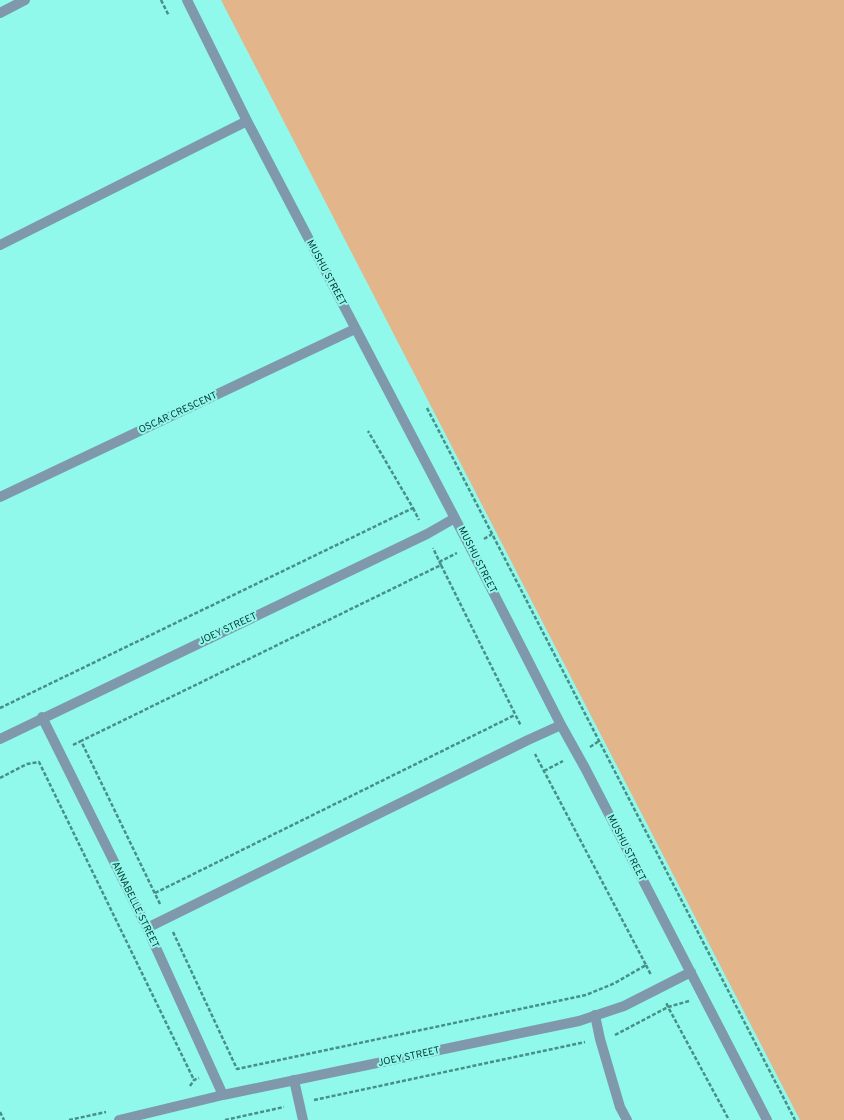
<svg xmlns="http://www.w3.org/2000/svg" width="844" height="1120" font-family="Overpass,sans-serif">
<style>
.green{fill:#e2b58b}
.lines{fill:none;stroke-linecap:round;stroke-linejoin:round}
.path{stroke:#469087;stroke-width:2.5;stroke-dasharray:4 2;stroke-linecap:butt}
.lane{stroke:#8098ac;stroke-width:10}
.street{stroke:#8098ac;stroke-width:10}
.labels{text-anchor:middle;dominant-baseline:central;stroke-width:4;stroke-linejoin:round;paint-order:stroke}
.street-label{font-size:10px;fill:#063732;stroke:#91f9eb}
</style>
<rect width="100%" height="100%" fill="#91f9eb"/>
<path class="green" d="M 221,0 L 844,0 L 844,1120 L 800,1120 Z"/>
<g class="lines">
<path class="path" d="M 161,0 L 169,16
M 427,408 L 795,1120
M 413,508 L 419,520
M 484,539 L 492,534
M 439,562 L 457,553
M 441,565 L 521,726
M 0,708 L 413,508 L 368,431
M 73,745 L 81,741
M 590,747 L 599,741
M 544,771 L 563,761
M 0,778 L 27,764 L 39,762 L 194,1080
M 155,893 L 515,715
M 160,904 L 81,741 L 441,565 L 433,548
M 173,932 L 237,1069 L 586,995 L 615,983 L 646,965 L 535,754
M 646,965 L 651,975
M 689,1001 L 668,1007 L 729,1120
M 615,1035 L 668,1007 L 666,1002
M 190,1086 L 194,1080 L 199,1078
M 314,1100 L 585,1042
M 0,1112 L 4,1120
M 69,1120 L 106,1112
M 225,1120 L 284,1107"/>
<path class="lane" d="M 595,1015 L 600,1039 L 620,1107 L 627,1120
M 294,1080 L 303,1120"/>
<path class="street" d="M 187,0 L 247,121 L 470,547 L 561,725 L 585,768 L 767,1120
M 0,13 L 25,0
M 0,245 L 247,121
M 0,497 L 355,329
M 42,717 L 147,928 L 223,1095
M 0,739 L 427,534 L 455,518
M 147,928 L 528,740 L 561,725
M 119,1120 L 223,1095 L 579,1021 L 624,1006 L 691,972"/>
</g>
<g class="labels">
<g class="street-label">
<text transform="translate(326 273) rotate(62)">MUSHU STREET</text>
<text transform="translate(178 413) rotate(-25)">OSCAR CRESCENT</text>
<text transform="translate(477 560) rotate(63)">MUSHU STREET</text>
<text transform="translate(228 629) rotate(-25)">JOEY STREET</text>
<text transform="translate(626 848) rotate(63)">MUSHU STREET</text>
<text transform="translate(135 905) rotate(64)">ANNABELLE STREET</text>
<text transform="translate(409 1057) rotate(-12)">JOEY STREET</text>
</g>
</g>
</svg>
